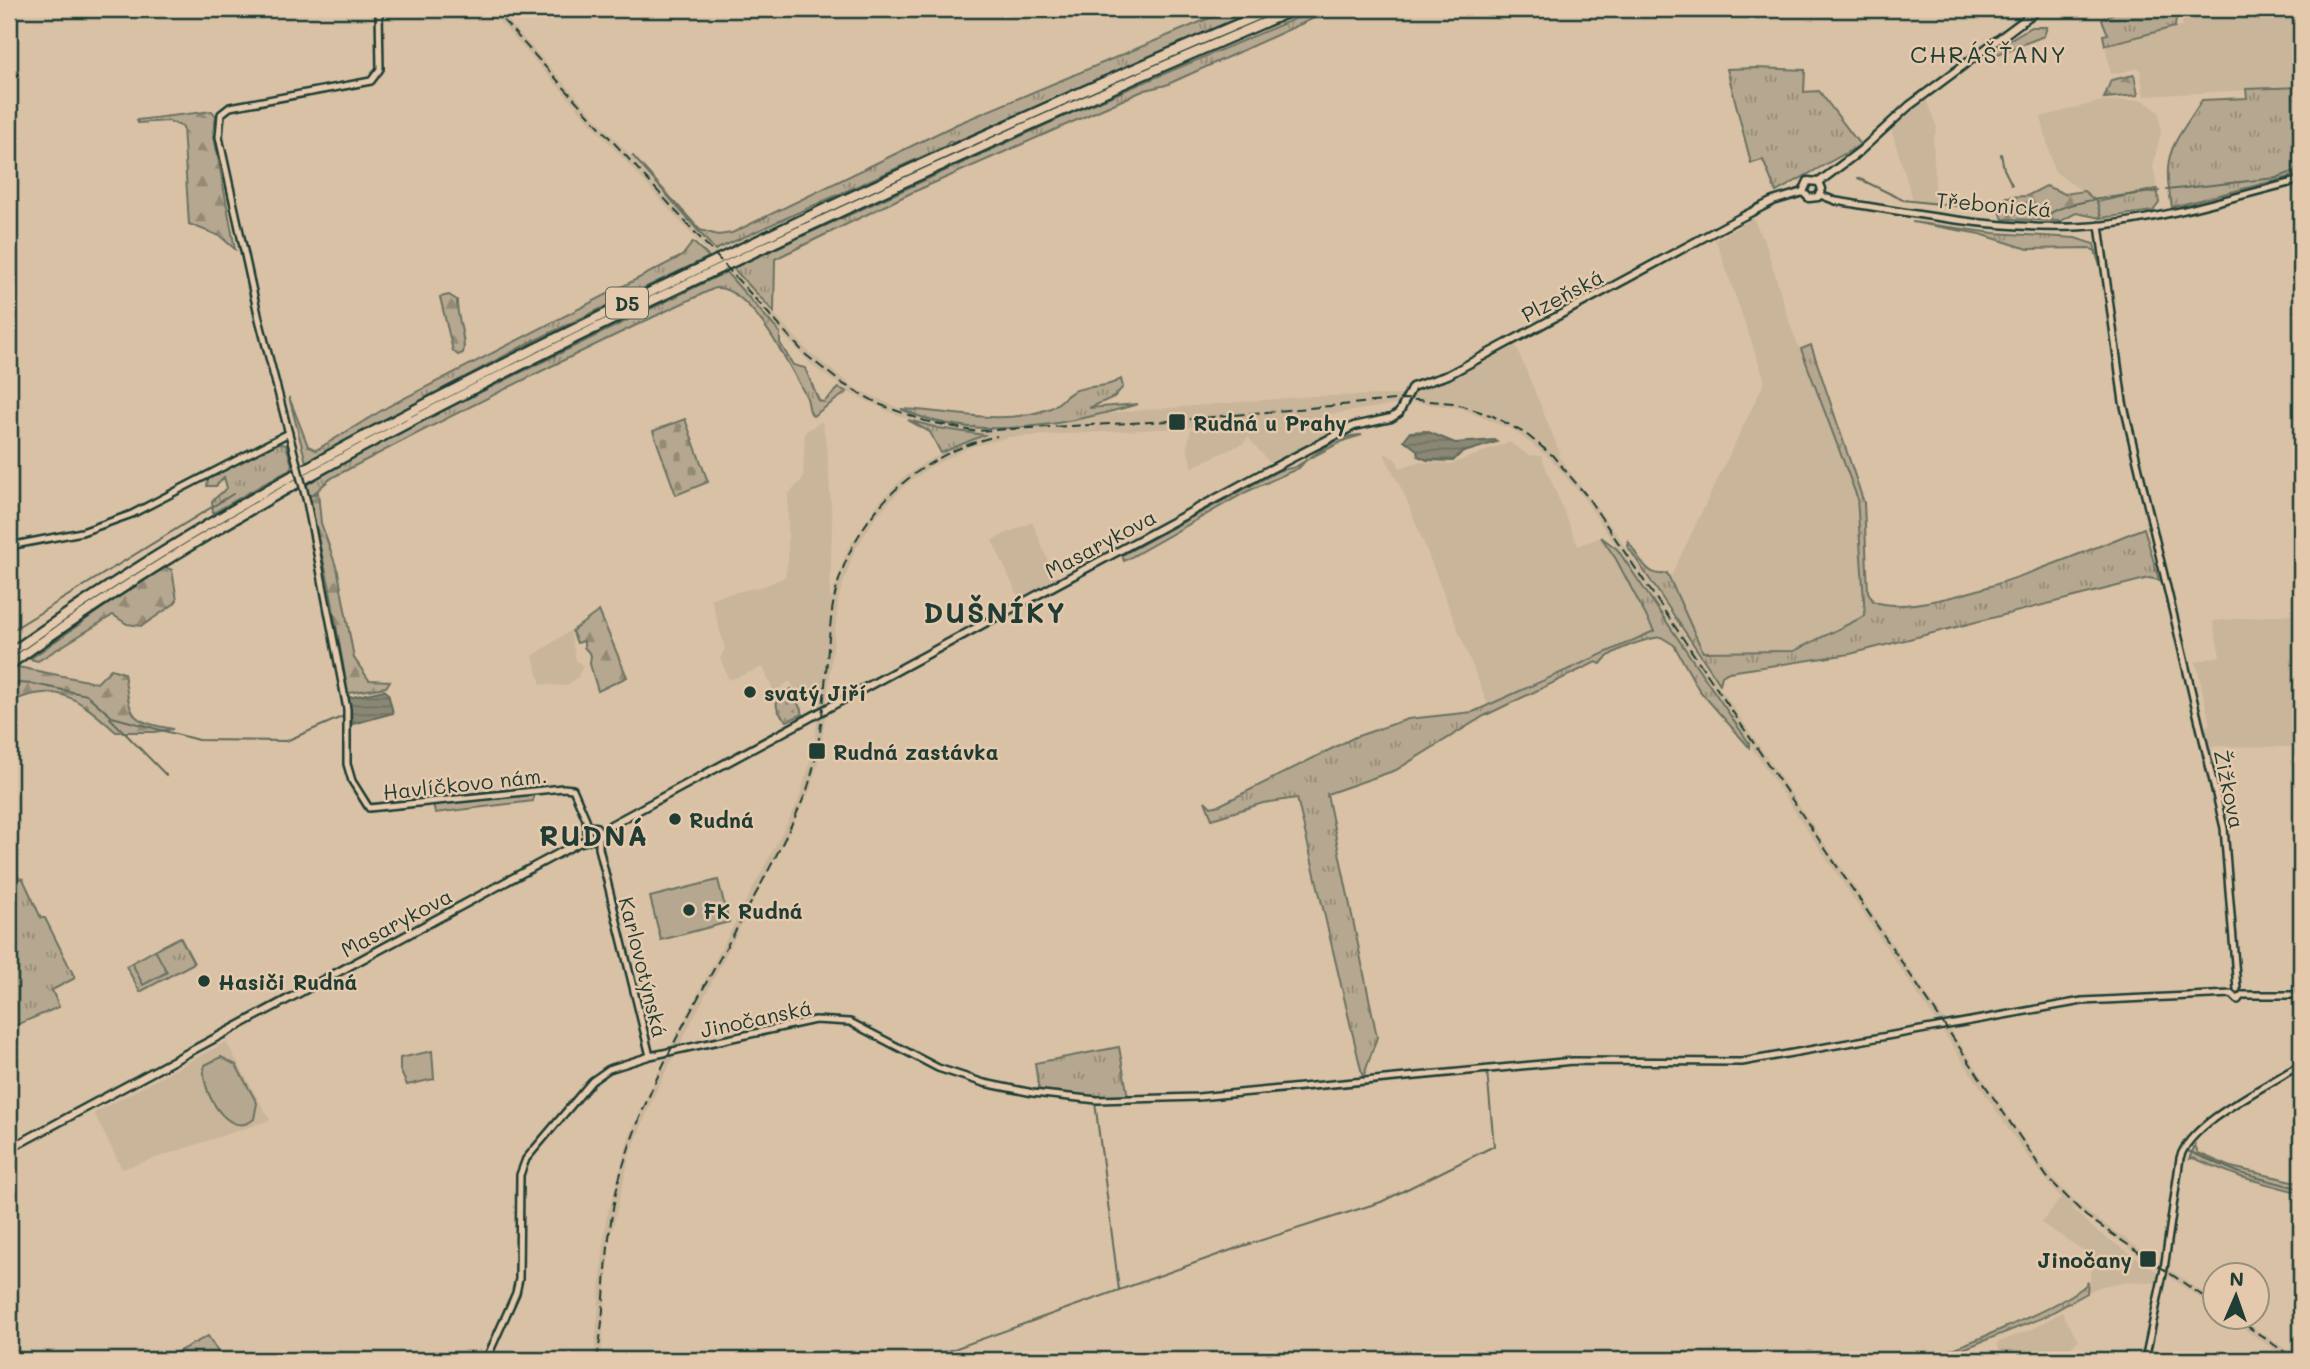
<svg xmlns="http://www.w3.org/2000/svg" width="2310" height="1369" font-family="Mali,sans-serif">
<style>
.built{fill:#c8b59a}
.grass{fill:url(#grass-tufts);stroke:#6a7262;stroke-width:2}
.forest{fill:url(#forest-firs);stroke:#6a7262;stroke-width:2}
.cemetery{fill:url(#cemetery-stones);stroke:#6a7262;stroke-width:2}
.park{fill:#b6a890;stroke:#6a7262;stroke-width:2}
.garden{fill:url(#garden-dots);stroke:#6a7262;stroke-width:2}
.water{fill:url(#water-rules);stroke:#5f6a5b;stroke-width:2}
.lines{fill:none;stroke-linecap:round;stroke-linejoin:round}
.stream{stroke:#5f6a5b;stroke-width:2}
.tertiary-casing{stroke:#1f3d34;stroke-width:10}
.secondary-casing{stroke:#1f3d34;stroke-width:11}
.motorway-casing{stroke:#1f3d34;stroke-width:13}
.tertiary{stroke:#e5c9ac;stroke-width:5}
.secondary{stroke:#e5c9ac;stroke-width:6}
.motorway{stroke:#e5c9ac;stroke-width:8}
.rail{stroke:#1f3d34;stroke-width:2;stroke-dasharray:10 5;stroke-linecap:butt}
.tertiary-bridge-casing{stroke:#1f3d34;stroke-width:10;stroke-linecap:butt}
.tertiary-bridge{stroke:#e5c9ac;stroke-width:5}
.poi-dot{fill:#1f3d34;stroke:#e5c9ac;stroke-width:2.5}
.labels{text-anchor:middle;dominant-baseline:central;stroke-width:5;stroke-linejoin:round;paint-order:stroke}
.shield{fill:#e5c9ac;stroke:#5a6758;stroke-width:2}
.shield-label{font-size:19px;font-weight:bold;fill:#1f3d34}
.street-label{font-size:21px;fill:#1f3d34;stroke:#e5c9ac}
.poi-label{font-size:21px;font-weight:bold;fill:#1f3d34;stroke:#e5c9ac;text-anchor:start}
.quarter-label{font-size:24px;letter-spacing:2px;fill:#1f3d34;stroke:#e5c9ac}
.district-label{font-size:28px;font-weight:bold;letter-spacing:2px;fill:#1f3d34;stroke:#e5c9ac}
</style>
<defs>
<pattern id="grass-tufts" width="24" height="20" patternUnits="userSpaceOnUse" patternTransform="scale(1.75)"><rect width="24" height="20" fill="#b6a890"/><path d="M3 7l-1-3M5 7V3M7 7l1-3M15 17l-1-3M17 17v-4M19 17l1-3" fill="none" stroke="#938a76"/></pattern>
<pattern id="forest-firs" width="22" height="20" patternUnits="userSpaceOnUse" patternTransform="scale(1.75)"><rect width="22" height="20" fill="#b6a890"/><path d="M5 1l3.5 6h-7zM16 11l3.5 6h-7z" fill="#938a76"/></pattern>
<pattern id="cemetery-stones" width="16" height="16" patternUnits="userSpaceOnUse" patternTransform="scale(1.75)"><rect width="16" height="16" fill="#b6a890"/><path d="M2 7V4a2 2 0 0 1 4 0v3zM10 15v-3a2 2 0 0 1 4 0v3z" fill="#938a76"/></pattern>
<pattern id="garden-dots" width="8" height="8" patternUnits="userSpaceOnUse" patternTransform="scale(1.75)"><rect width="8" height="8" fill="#b6a890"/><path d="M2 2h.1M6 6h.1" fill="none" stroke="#938a76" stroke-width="1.8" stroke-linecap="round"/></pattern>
<pattern id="water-rules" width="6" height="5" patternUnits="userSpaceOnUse" patternTransform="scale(1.75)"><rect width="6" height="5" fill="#8a8875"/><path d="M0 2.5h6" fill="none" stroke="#707061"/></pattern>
</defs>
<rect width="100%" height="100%" fill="#d9c1a5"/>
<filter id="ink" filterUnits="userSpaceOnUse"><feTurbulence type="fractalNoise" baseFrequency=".0143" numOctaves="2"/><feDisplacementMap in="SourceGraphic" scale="14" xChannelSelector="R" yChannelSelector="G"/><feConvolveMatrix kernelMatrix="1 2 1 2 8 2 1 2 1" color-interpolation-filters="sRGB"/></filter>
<g filter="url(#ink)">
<path class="built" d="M 488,9 L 497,9 L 809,352 L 855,388 L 910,413 L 958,425 L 1004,428 L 1123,412 L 1314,396 L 1409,395 L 1413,389 L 1449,378 L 1516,346 L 1560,453 L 1558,456 L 1615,532 L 2039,1161 L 2060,1186 L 2088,1213 L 2215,1301 L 2215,1309 L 2067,1204 L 2095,1230 L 2158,1272 L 2156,1283 L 2129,1281 L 2102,1286 L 2088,1292 L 2094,1257 L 2041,1223 L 2061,1198 L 2022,1149 L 1583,497 L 1550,458 L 1513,430 L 1460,408 L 1413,402 L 1324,415 L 1328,435 L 1269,462 L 1248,437 L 1244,443 L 1192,467 L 1187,448 L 1191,430 L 1197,427 L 1009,437 L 970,447 L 930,467 L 906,484 L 876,516 L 854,552 L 839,596 L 821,751 L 810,791 L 657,1089 L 630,1154 L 610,1239 L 601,1360 L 594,1360 L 606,1220 L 630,1134 L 668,1051 L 798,802 L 814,750 L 820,693 L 803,701 L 790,681 L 774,692 L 763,667 L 729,680 L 720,658 L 725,649 L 711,598 L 764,586 L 785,577 L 788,559 L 788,495 L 803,479 L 805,432 L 822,421 L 827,449 L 832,520 L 830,601 L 848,549 L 880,501 L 902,479 L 927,461 L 982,435 L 938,428 L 894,414 L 852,394 L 815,368 L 769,320 Z
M 2184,9 L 2301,9 L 2301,87 L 2144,96 L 2140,68 L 2111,74 L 2105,45 L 2182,26 Z
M 1926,100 L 1937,128 L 1933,140 L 1936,203 L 1913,200 L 1891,129 Z
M 2143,100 L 2159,112 L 2161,131 L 2153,166 L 2157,189 L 2097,202 L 2054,171 L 2041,117 L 2102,101 Z
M 1753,218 L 1766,245 L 1791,327 L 1857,497 L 1865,616 L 1794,651 L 1710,653 L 1702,652 L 1670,578 L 1765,381 L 1716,240 Z
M 1509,442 L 1528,455 L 1541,456 L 1578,546 L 1601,537 L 1616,559 L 1655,631 L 1488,705 L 1405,496 L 1385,456 L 1385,453 L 1396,460 L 1400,468 L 1418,462 L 1452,464 Z
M 1032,522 L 1056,581 L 1020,600 L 992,540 Z
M 2301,613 L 2301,747 L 2208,746 L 2204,727 L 2210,724 L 2196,662 L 2220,656 L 2213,621 Z
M 570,631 L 576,660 L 583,666 L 578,677 L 566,686 L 541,684 L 533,656 Z
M 226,1042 L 270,1120 L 122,1169 L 94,1113 Z
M 2062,1312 L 2078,1340 L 2062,1358 L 2057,1360 L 2003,1360 L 1997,1343 L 2032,1329 Z
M 2227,1317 L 2239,1317 L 2301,1360 L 2290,1360 Z"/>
<path class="grass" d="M 1231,9 L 1262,9 L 953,143 L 950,141 L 944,147 L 715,250 L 632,155 L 700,230 L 718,235 L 732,233 L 957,124 Z
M 1318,9 L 1334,9 L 1166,85 L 1145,90 L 911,193 L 775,259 L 774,312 L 733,268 L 1076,111 Z
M 2121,9 L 2177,9 L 2175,27 L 2105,45 L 2103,35 L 2108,34 L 2102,20 Z
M 2031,27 L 2047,27 L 2044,36 L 1993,56 L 1994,49 Z
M 1756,68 L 1805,70 L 1804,92 L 1819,91 L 1860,145 L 1776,192 L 1763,160 L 1751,163 L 1727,69 Z
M 2301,87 L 2301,174 L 2172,207 C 2160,152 2174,145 2202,100 L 2247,98 L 2246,89 Z
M 2157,189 L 2159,203 L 2153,211 L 2101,218 L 2097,202 Z
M 1912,222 L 1994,233 L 2075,238 L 2094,244 L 2100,266 L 2095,251 L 2089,248 L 2028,249 L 1980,234 Z
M 693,242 L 709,257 L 525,345 L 306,462 L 289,397 L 308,446 L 316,450 L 389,406 L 682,256 Z
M 726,272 L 780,333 L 780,343 L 793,365 L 805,368 L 819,401 L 824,402 L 839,388 L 847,392 L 813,416 C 807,410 810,403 806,396 C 791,369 751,285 715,288 C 588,347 461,410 337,475 C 324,481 320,491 308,497 L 307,481 L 440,412 Z
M 1811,345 L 1864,503 L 1868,592 L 1873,601 C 1923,623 2091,549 2144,528 L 2159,580 L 2149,578 L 1850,654 L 1729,672 L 1722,676 L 1720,684 L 1628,547 L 1628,541 C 1637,554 1648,580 1667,573 L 1703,652 L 1794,651 L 1865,616 L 1857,497 L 1801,349 Z
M 1121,379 L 1123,387 L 1114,397 L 1089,408 L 1138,404 C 1063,426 974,443 901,409 C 949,410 1000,427 1048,409 C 1058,406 1064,396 1074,391 C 1090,384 1106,389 1121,379 Z
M 908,420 L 938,428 L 984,435 L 941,453 L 930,432 Z
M 1362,435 L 1345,440 L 1306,460 L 1299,468 L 1246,492 L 1124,561 L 1122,555 L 1278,471 C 1284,469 1294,468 1297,466 C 1317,455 1336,434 1362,435 Z
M 275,442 L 286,445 L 292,465 L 290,469 L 213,513 L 212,501 L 227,488 L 224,477 L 216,486 L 207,486 L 208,478 Z
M 1601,537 L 1617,549 L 1749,743 L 1749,747 L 1699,690 L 1674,645 L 1661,637 C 1645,639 1609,650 1601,664 L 1596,662 L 1484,716 L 1396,770 L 1327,794 L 1377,1037 L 1363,1078 L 1297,798 L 1263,803 L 1212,819 L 1205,801 L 1211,807 L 1220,805 L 1355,737 L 1408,719 L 1473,712 L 1654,631 L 1616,559 Z
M 14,863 L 18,878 L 23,879 L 41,918 L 45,918 L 75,978 L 52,990 L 59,1007 L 9,1028 L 9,864 Z
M 180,937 L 194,963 L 140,992 L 126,966 L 132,963 L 143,984 L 166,973 L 155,950 Z
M 1119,1047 L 1128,1097 L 1081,1097 L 1039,1091 L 1035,1063 Z
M 2195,1145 L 2198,1153 L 2231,1167 L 2301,1183 L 2301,1193 L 2241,1177 L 2193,1158 L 2189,1159 Z
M 2088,1282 L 2087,1293 L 2042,1318 L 1935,1360 L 1921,1360 C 1949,1352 2075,1302 2088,1282 Z"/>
<path class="forest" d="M 2134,75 L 2138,95 L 2104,98 L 2111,80 Z
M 212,111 L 216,116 L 213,131 L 235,249 L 220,236 L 189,224 L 183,127 L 169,121 L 138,123 L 137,120 Z
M 2046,186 L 2065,194 L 2084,191 L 2097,202 L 2101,218 L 2076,213 L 2061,221 L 2003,219 L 1999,209 L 2006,197 L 2027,196 Z
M 449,295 L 457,300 C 456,318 467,339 463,353 L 458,355 L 453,351 L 440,297 Z
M 318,492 L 321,523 L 338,572 L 354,658 L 369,680 L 390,681 L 386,687 L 348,693 L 329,584 L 308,497 Z
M 162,566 L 172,570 L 177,600 L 174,604 L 142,626 L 127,624 L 113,615 L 38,661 L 30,659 Z
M 599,611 L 627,677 L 598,691 L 590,664 L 591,655 L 584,647 L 584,641 L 577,643 L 572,631 Z
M 18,667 L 97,683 L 111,669 L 124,673 C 131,716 127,721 173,729 L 154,732 L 116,732 C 80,700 57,679 9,703 L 9,673 Z"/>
<path class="cemetery" d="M 685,419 L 708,482 L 676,495 L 653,431 Z"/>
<path class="park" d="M 533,793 L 533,801 L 435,813 L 433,803 Z
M 718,880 L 729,922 L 661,940 L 650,897 Z
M 155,950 L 167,972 L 143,985 L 132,963 Z
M 432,1051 L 434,1079 L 407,1085 L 400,1070 L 400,1058 Z
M 221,1057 L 236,1065 L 257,1103 L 254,1119 C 227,1142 198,1085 205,1065 Z
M 208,1336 L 223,1360 L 171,1360 L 171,1355 Z"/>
<path class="garden" d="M 791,689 L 803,714 L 787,721 C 771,707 774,699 791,689 Z"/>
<path class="water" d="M 1426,431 L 1455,443 L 1494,440 L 1497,442 L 1461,453 L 1453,461 L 1427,460 L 1418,456 L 1417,450 L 1404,440 L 1410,432 Z
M 384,690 L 388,693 L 393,713 L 353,724 L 348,698 Z"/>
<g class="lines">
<path class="stream" d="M 2001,154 L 2004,169 L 2012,185
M 1858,178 L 1903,200 L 2047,216 C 2065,199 2131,196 2159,191
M 2167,190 L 2276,178 L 2301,169
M 9,632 L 233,494
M 9,690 L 18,683 L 34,684 L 87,695 L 112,717 L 198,740 L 286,741 L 344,716
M 110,718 L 166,775
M 1095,1102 L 1119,1290
M 2188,1151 L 2240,1173 L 2301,1189
M 877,1360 L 885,1360
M 900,1360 L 901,1360
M 923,1360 L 1237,1248 L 1381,1202 L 1494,1146 L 1487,1071"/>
<g class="tertiary-casing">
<path id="tertiary" d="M 1820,195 L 1836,201 C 1923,215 2015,234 2103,225 C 2170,217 2236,196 2301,180
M 2099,225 L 2123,402 L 2224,828 L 2237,989
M 294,453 L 259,319 L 219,137 L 221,114 L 230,107 L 371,81 L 380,69 L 379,9
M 307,502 L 347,709 L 347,764 L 352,781 L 369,808 L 563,788 L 573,789 L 586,819 L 587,830
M 9,546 L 82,532 L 132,514 L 289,433
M 599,836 L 599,848 L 650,1056
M 2242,995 L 2301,995
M 486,1360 L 516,1293 L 519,1279 L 520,1175 L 526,1159 L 592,1081 L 609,1069 L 650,1056 L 815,1020 L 850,1022 L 938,1068 L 984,1083 L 1033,1093 L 1097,1100 L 1198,1097 L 1573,1061 L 1742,1062 L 2082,1001 L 2232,994 L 2238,1000 L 2242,995
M 2145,1360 L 2164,1269 L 2180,1158 C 2191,1121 2269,1086 2301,1064"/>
</g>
<g class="secondary-casing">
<path id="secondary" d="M 1819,182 L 1860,151 L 1909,106 L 2039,9
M 1803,192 L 1809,198 L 1818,197 L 1822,189 L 1819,182
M 1803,192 L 1808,181 L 1819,182
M 591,839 L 587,833 L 589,827 L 596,827 L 600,833
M 9,1149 L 578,843 L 597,838 L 611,825 L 1263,473 L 1354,426 L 1391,418 L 1399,413 L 1412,387 L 1448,375 L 1734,221 L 1773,201 L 1803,192"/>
</g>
<g class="motorway-casing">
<path id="motorway" d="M 9,654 C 205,514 419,404 636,299 C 846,197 1058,100 1273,9
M 9,665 C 208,522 426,410 647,303 C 861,200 1077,102 1296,9"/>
</g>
<use href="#tertiary" class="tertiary"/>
<use href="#secondary" class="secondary"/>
<use href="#motorway" class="motorway"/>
<path class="rail" d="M 493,9 L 806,355 L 843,384 L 881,405 L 925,421 L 973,431 L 1170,421 L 1405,399 L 1453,403 L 1493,416 L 1526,434 L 1552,455 L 1586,495 L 2047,1177 L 2086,1216 L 2216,1305
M 2233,1316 L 2296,1360
M 597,1360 C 608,1295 603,1230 623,1166 C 662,1036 754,916 807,790 C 826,732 824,670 832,611 C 845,523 911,456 997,436"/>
<g class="tertiary-bridge-casing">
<path id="tertiary-bridge" d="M 294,453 L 307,502"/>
</g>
<use href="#tertiary-bridge" class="tertiary-bridge"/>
</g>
</g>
<g class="poi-dot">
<rect x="1168" y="413" width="18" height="18" rx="3.5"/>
<circle cx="750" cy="692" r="7"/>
<rect x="808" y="742" width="18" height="18" rx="3.5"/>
<circle cx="675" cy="819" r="7"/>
<circle cx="689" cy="910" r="7"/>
<circle cx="204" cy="981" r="7"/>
<rect x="2139" y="1250" width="18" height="18" rx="3.5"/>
</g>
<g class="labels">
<rect class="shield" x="606" y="287.5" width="42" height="31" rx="5"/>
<g class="shield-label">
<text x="627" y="303">D5</text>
</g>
<g class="street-label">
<text transform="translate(1994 204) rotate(5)">Třebonická</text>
<text transform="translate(1562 295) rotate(-28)">Plzeňská</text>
<text transform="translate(1100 543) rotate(-28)">Masarykova</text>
<text transform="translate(465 783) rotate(-6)">Havlíčkovo nám.</text>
<text transform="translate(2230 789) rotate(78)">Žižkova</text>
<text transform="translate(396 922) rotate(-28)">Masarykova</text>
<text transform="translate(644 967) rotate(76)">Karlovotýnská</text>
<text transform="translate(756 1018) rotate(-12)">Jinočanská</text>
</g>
<g class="poi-label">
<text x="1193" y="422">Rudná u Prahy</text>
<text x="764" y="692">svatý Jiří</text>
<text x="833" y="751">Rudná zastávka</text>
<text x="689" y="819">Rudná</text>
<text x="703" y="910">FK Rudná</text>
<text x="218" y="981">Hasiči Rudná</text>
<text x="2132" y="1259" text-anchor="end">Jinočany</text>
</g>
<g class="quarter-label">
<text x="1989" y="53">CHRÁŠŤANY</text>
</g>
<g class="district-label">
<text x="995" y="612">DUŠNÍKY</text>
<text x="594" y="835">RUDNÁ</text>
</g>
</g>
<rect width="2310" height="1369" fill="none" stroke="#e5c9ac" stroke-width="35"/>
<rect x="18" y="18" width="2275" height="1334" fill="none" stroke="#1f3d34" stroke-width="2.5" filter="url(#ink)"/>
<g transform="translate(2236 1296) rotate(2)"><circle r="33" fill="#e5c9ac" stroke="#96917c" stroke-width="2"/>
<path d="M0-5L12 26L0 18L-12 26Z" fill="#1f3d34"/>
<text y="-10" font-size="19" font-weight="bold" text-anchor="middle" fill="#1f3d34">N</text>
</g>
</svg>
